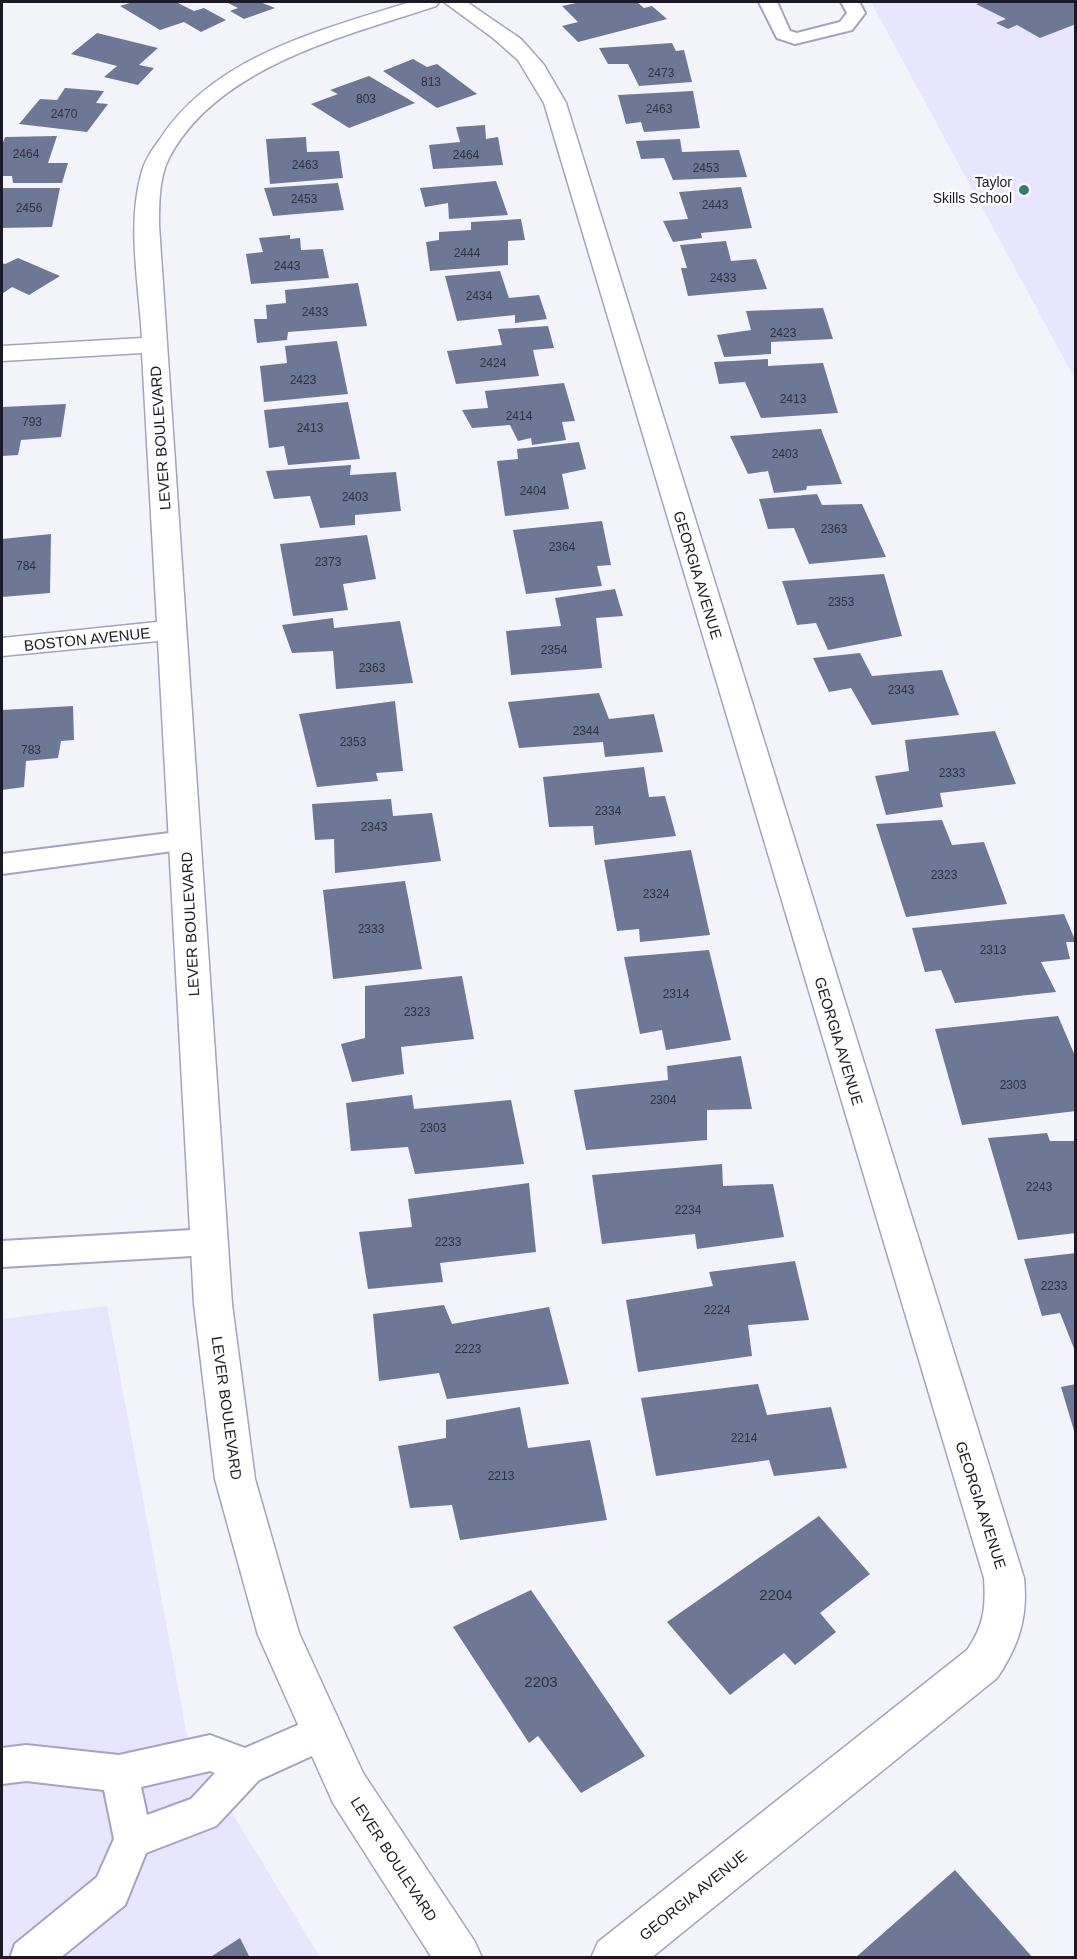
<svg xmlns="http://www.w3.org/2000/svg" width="1077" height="1959" font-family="Helvetica,sans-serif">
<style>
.built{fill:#e7e5ff}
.building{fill:#6d7896}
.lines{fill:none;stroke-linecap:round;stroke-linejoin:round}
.service-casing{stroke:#a5a2c3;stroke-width:4}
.minor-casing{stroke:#a5a2c3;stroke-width:3}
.service{fill:#fff;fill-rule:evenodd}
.minor{fill:#fff;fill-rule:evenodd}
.poi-dot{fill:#357d78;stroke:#fff;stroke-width:2}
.labels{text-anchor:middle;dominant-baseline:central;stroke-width:5;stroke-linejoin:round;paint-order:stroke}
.number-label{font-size:12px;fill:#2f3141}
.far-poi-label{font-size:14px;fill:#1a1925;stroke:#fff;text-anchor:end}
.street-label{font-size:15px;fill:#1a1925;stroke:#fff}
.near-number-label{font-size:15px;fill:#2f3141}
</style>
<rect width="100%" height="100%" fill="#f3f3fa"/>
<path class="built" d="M 871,2 L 1075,2 L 1075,379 Z
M 107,1306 L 188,1741 L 320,1957 L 2,1957 L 2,1319 Z"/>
<path class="building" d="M 133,2 L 176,2 L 194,11 L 204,8 L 226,20 L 201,32 L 184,22 L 160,30 L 120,6 Z
M 226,2 L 260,2 L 275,8 L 244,19 L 230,11 L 238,8 Z
M 581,2 L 637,2 L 644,8 L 652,6 L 667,19 L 578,42 L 562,26 L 578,22 L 562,6 Z
M 982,2 L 1076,2 L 1076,24 L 1040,38 L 1017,25 L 1008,29 L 996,23 L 1006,19 L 976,4 Z
M 97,33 L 158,48 L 139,65 L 154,68 L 138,85 L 104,77 L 117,66 L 71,54 Z
M 672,43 L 676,51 L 684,50 L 692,82 L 639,86 L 628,64 L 608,64 L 599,48 Z
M 413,59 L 427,67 L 437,64 L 477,94 L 437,108 L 383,71 Z
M 369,76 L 415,103 L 349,128 L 311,104 L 338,94 L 330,90 Z
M 65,88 L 104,91 L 96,103 L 108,104 L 87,132 L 19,124 L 40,99 L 57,100 Z
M 693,91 L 700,128 L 644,132 L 641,122 L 626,124 L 618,95 Z
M 485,125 L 486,139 L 498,137 L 503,165 L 433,169 L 429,145 L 460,142 L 456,127 Z
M 57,136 L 48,163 L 68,163 L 62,183 L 13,183 L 12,176 L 2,176 L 2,145 L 5,137 Z
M 306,137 L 307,152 L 339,151 L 343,178 L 270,184 L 266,139 Z
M 680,139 L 682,152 L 739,150 L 747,177 L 673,180 L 664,158 L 641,159 L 636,141 Z
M 496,181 L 508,215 L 449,219 L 448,203 L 425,207 L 420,188 Z
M 338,183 L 344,210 L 273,216 L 264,188 Z
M 741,187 L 752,228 L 701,233 L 702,238 L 673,242 L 663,221 L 688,219 L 679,192 Z
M 2,188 L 60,188 L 52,227 L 2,228 Z
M 521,219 L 525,240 L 508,241 L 508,265 L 430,271 L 426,242 L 439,240 L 439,232 L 471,230 L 471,222 Z
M 290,235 L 290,239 L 300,238 L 301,250 L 323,249 L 329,278 L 251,284 L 246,254 L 263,252 L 259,238 Z
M 726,241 L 731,261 L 756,259 L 767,289 L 688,296 L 681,268 L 687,268 L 680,245 Z
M 18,258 L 60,276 L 29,295 L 12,287 L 2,294 L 2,263 L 5,264 Z
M 500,271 L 509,298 L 539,295 L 547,319 L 515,323 L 515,315 L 457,321 L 445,276 Z
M 358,283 L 367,326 L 288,332 L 287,340 L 257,343 L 254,319 L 267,319 L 266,305 L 286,303 L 285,290 Z
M 823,308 L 833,339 L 771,342 L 771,354 L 724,357 L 717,335 L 751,330 L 746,311 Z
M 548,326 L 554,348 L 533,350 L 539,376 L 456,384 L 447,351 L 502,345 L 498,329 Z
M 337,341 L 348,394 L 264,402 L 260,366 L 287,363 L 285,346 Z
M 768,359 L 768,366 L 823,363 L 838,413 L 761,418 L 745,382 L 719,384 L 714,362 Z
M 564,383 L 575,421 L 562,422 L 566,440 L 532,445 L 531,438 L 518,441 L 510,425 L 472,428 L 462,410 L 488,408 L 485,391 Z
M 348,402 L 360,459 L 288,465 L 284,446 L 269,448 L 264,410 Z
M 66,404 L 61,437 L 21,440 L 18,455 L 2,456 L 2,407 Z
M 821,429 L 842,484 L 807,486 L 806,490 L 774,493 L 768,471 L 748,474 L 730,436 Z
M 579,442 L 586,469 L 562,474 L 569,509 L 505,516 L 497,461 L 518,459 L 517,449 Z
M 351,465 L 350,475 L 396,472 L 401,511 L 355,515 L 355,525 L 320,528 L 310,496 L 274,499 L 266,471 Z
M 817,494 L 822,505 L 862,504 L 886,557 L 809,564 L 794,528 L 768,529 L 759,499 Z
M 602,521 L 611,565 L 597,566 L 602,586 L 526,594 L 513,530 Z
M 51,534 L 50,593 L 2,597 L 2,539 Z
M 367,535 L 376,579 L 343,584 L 348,610 L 293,616 L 280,544 Z
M 884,574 L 902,636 L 828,650 L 816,623 L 797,625 L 782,581 Z
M 615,589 L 623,616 L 596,618 L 602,668 L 511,675 L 506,631 L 561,626 L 555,598 Z
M 333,618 L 334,628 L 400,621 L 413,683 L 336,689 L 333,651 L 292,653 L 282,625 Z
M 860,653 L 872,676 L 942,670 L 959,715 L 872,725 L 851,688 L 829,692 L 813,658 Z
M 599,693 L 609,719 L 654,714 L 663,752 L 605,757 L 603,742 L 519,748 L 508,702 Z
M 395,701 L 403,771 L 376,773 L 378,781 L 317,787 L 299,714 Z
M 73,706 L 74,740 L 61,741 L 58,758 L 26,761 L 24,787 L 2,790 L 2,710 Z
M 995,731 L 1016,784 L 940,793 L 943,807 L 886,815 L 875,776 L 909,771 L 905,740 Z
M 644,767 L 649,797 L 665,796 L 676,836 L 595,845 L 593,826 L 549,827 L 543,777 Z
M 391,799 L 393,816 L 432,813 L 441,861 L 335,873 L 334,839 L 315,840 L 312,804 Z
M 942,820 L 952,845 L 984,842 L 1007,904 L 906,917 L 876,824 Z
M 691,850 L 710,935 L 640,942 L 639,929 L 617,931 L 604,860 Z
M 405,881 L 422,969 L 333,979 L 323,890 Z
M 1064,914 L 1076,942 L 1066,942 L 1070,959 L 1041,962 L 1056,992 L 955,1003 L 941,970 L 925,972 L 912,928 Z
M 709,950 L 731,1040 L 666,1050 L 662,1030 L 640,1034 L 624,957 Z
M 462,976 L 474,1039 L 401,1047 L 404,1074 L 352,1082 L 341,1044 L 365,1038 L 365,986 Z
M 1058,1016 L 1076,1058 L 1076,1111 L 962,1125 L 935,1029 Z
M 741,1056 L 752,1109 L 707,1110 L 707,1140 L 586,1150 L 574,1090 L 668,1080 L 667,1066 Z
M 412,1095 L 414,1109 L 511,1100 L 524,1164 L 415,1174 L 408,1147 L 351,1151 L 346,1103 Z
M 1047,1133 L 1050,1141 L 1076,1141 L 1076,1233 L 1018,1240 L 988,1138 Z
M 722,1164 L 723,1186 L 773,1184 L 784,1237 L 697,1249 L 695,1234 L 602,1244 L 592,1175 Z
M 529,1183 L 536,1252 L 440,1263 L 443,1282 L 368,1289 L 359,1232 L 412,1227 L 408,1199 Z
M 1076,1253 L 1076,1351 L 1075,1351 L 1060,1313 L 1042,1316 L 1024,1259 Z
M 795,1261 L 809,1320 L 748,1325 L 752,1356 L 638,1372 L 626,1300 L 713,1286 L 709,1272 Z
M 444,1305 L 452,1324 L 549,1307 L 569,1384 L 447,1399 L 439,1373 L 379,1381 L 373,1314 Z
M 758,1384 L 767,1415 L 831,1407 L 847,1468 L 774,1476 L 769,1460 L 656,1476 L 641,1398 Z
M 1076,1384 L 1076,1434 L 1075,1434 L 1061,1387 Z
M 520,1407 L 528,1448 L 590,1440 L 607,1520 L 460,1540 L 452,1505 L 410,1508 L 398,1446 L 446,1438 L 446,1420 Z
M 819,1516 L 870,1574 L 820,1613 L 836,1632 L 795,1665 L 784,1653 L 730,1695 L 667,1622 Z
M 531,1590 L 645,1756 L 581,1793 L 538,1736 L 529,1743 L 453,1627 Z
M 955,1870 L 1033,1958 L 855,1958 Z
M 240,1938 L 250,1958 L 209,1958 Z"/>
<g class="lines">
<g class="service-casing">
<path id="service" d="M 759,2 L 777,2 L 790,31 L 797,33 L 840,22 L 847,13 L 841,2 L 859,2 L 865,13 L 852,30 L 795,44 L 777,38 Z
M 185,831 L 195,834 L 198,841 L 195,848 L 2,874 L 2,854 Z
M 209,1229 L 220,1233 L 225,1242 L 220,1251 L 209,1255 L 2,1267 L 2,1241 Z
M 323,1714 L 336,1719 L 341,1732 L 336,1745 L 259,1780 L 216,1826 L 146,1853 L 125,1905 L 60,1958 L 10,1958 L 15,1944 L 97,1877 L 114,1839 L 104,1790 L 26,1781 L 2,1784 L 2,1748 L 26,1745 L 119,1755 L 210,1735 L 245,1748 ZM 210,1771 L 215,1773 L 191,1799 L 147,1815 L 141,1787 Z"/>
</g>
<g class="minor-casing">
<path id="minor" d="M 410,2 L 439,2 L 436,6 C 346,36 217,66 169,158 C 159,178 159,203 159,225 L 232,1304 L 255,1479 L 299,1633 L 363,1773 L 475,1942 L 482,1958 L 432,1958 L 333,1803 L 258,1635 L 215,1479 L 194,1304 L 158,641 L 2,656 L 2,638 L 157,622 L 142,353 L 2,361 L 2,346 L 142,338 C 139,286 127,226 141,175 C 144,161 152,150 160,139 C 214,56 321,30 410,2 Z
M 444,2 L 467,2 L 521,39 L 544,65 L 566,103 L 1024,1578 C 1028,1617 1019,1646 997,1678 L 651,1958 L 591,1958 L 598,1942 L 967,1650 C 984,1626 986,1607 984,1578 L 544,103 L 518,60 L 493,38 Z"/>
</g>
<use href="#service" class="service"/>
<use href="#minor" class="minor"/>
</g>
<circle class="poi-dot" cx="1024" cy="190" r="6"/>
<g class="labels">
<g class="number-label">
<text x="661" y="73">2473</text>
<text x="431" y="82">813</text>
<text x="366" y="99">803</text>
<text x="659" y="109">2463</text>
<text x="64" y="114">2470</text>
<text x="26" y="154">2464</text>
<text x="466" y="155">2464</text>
<text x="305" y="165">2463</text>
<text x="706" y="168">2453</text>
<text x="304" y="199">2453</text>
<text x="715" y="205">2443</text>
<text x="29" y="208">2456</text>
<text x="467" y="253">2444</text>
<text x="287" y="266">2443</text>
<text x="723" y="278">2433</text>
<text x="479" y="296">2434</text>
<text x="315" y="312">2433</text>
<text x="783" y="333">2423</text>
<text x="493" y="363">2424</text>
<text x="303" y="380">2423</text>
<text x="793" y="399">2413</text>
<text x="519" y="416">2414</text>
<text x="32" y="422">793</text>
<text x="310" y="428">2413</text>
<text x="785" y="454">2403</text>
<text x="533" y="491">2404</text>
<text x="355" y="497">2403</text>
<text x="834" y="529">2363</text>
<text x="562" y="547">2364</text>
<text x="328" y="562">2373</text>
<text x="26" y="566">784</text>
<text x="841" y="602">2353</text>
<text x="554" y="650">2354</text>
<text x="372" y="668">2363</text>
<text x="901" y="690">2343</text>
<text x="586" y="731">2344</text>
<text x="353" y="742">2353</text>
<text x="31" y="750">783</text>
<text x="952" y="773">2333</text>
<text x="608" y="811">2334</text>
<text x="374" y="827">2343</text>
<text x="944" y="875">2323</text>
<text x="656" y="894">2324</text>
<text x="371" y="929">2333</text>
<text x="993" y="950">2313</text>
<text x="676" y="994">2314</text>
<text x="417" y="1012">2323</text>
<text x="1013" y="1085">2303</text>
<text x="663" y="1100">2304</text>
<text x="433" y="1128">2303</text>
<text x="1039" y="1187">2243</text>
<text x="688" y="1210">2234</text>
<text x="448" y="1242">2233</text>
<text x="1054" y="1286">2233</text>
<text x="717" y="1310">2224</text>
<text x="468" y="1349">2223</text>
<text x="744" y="1438">2214</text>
<text x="501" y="1476">2213</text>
</g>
<g class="far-poi-label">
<text x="1012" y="182">Taylor<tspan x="1012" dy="16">Skills School</tspan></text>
</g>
<g class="street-label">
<text transform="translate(160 438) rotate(-94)">LEVER BOULEVARD</text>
<text transform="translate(698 575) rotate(73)">GEORGIA AVENUE</text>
<text transform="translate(87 639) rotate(-6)">BOSTON AVENUE</text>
<text transform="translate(190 924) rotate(-93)">LEVER BOULEVARD</text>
<text transform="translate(839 1041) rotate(73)">GEORGIA AVENUE</text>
<text transform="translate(227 1408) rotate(82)">LEVER BOULEVARD</text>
<text transform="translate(981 1505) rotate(72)">GEORGIA AVENUE</text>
<text transform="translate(394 1859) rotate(57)">LEVER BOULEVARD</text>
<text transform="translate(693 1895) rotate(-39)">GEORGIA AVENUE</text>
</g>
<g class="near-number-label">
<text x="776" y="1594">2204</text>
<text x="541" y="1681">2203</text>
</g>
</g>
<rect width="1077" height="1959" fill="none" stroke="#1a1925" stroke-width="6"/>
</svg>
